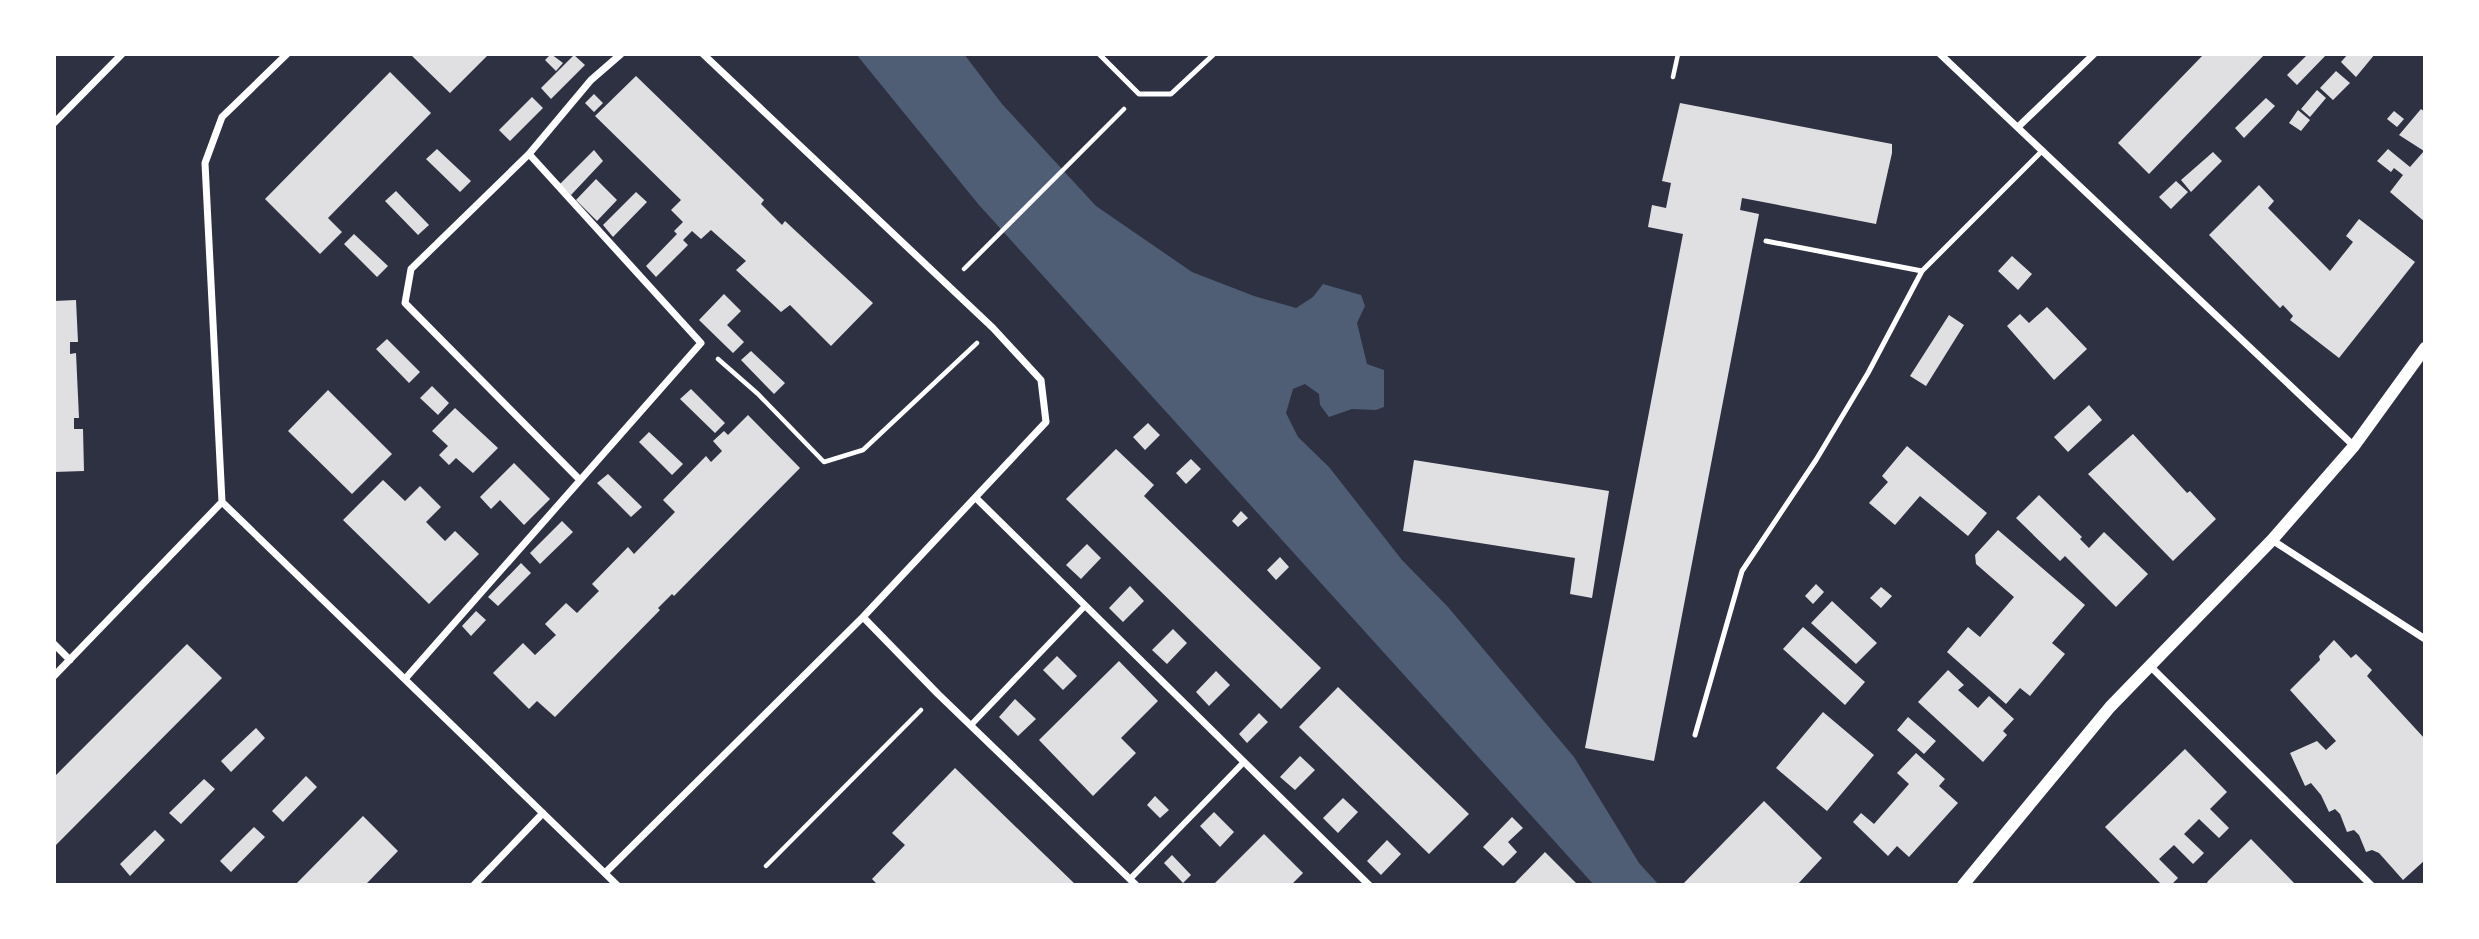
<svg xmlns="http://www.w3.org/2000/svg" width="2479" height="939" font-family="Lato,sans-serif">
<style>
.water{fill:#4f5d75}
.building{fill:#e0e0e3}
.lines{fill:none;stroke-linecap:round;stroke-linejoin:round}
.path{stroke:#fff;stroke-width:4.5}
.service{stroke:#fff;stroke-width:5}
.pedestrian{stroke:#fff;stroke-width:6}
.minor{stroke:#fff;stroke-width:7}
.tertiary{stroke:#fff;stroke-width:12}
</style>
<rect width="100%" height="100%" fill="#2d3142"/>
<path class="water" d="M 856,54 L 964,54 L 1002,104 L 1096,206 L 1192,272 L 1254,296 L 1296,308 L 1313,297 L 1323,284 L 1361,295 L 1365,306 L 1357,323 L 1367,364 L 1384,370 L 1384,407 L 1376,410 L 1352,409 L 1329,417 L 1320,405 L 1319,394 L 1305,384 L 1293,389 L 1286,413 L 1298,437 L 1329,467 L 1402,560 L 1448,607 L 1574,757 L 1639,863 L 1659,885 L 1594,885 L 979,205 Z"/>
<path class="building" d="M 410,54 L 489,54 L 450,93 Z
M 551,54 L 563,63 L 556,71 L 545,60 Z
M 2204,54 L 2265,54 L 2149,174 L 2118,143 Z
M 2308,54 L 2327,54 L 2297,85 L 2287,75 Z
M 2348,54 L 2375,54 L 2356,77 L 2341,62 Z
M 574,55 L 585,65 L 551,99 L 541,88 Z
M 2336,71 L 2350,83 L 2333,100 L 2320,88 Z
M 390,72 L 431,113 L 328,218 L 342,232 L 320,254 L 265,199 Z
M 636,76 L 764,200 L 761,204 L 782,225 L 785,221 L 873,303 L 831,346 L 790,305 L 781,312 L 736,270 L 746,261 L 711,230 L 701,239 L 692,231 L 683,240 L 688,245 L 656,277 L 646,266 L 677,234 L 674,231 L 683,222 L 671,210 L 681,200 L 595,116 Z
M 2317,90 L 2326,98 L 2310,117 L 2301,109 Z
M 594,94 L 603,103 L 594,112 L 585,103 Z
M 532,97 L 543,108 L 510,141 L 499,130 Z
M 2266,98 L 2275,106 L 2244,138 L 2235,128 Z
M 1680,103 L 1892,144 L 1892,153 L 1876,224 L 1742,198 L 1740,210 L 1759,214 L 1654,761 L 1585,748 L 1683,234 L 1648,227 L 1652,205 L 1666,208 L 1671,183 L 1662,181 Z
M 2421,109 L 2425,112 L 2425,222 L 2390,192 L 2403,175 L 2394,168 L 2391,172 L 2377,161 L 2388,149 L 2410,167 L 2424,151 L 2399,135 Z
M 2298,110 L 2310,120 L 2301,131 L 2289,123 Z
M 2394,111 L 2404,119 L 2397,127 L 2387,119 Z
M 437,149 L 471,181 L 460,192 L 426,159 Z
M 594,150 L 603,161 L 571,195 L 560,184 Z
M 2213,152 L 2222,161 L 2191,192 L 2181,180 Z
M 596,179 L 617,200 L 597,221 L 576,200 Z
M 2176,181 L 2188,192 L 2171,209 L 2159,197 Z
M 2259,185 L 2274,201 L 2268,208 L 2330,271 L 2353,242 L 2346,236 L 2359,219 L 2415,262 L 2339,358 L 2290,320 L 2293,316 L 2283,305 L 2280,308 L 2209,235 Z
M 396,191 L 429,225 L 418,235 L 385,201 Z
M 636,192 L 647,202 L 613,237 L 603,225 Z
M 354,234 L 388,266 L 377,277 L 344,244 Z
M 2012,256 L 2032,274 L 2018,290 L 1998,271 Z
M 724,294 L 741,311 L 727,325 L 744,342 L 733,353 L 699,320 Z
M 76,300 L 78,342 L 70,342 L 70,354 L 76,353 L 79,418 L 74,418 L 74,429 L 83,429 L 84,471 L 54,472 L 54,301 Z
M 2047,307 L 2087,349 L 2054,380 L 2007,326 L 2020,314 L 2029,323 Z
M 1949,315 L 1964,325 L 1926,386 L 1910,376 Z
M 387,339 L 420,372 L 409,383 L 376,349 Z
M 751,351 L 785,383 L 774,394 L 741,360 Z
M 432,386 L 449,403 L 438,415 L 420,398 Z
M 691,389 L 725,423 L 715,433 L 680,399 Z
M 328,390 L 392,454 L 352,494 L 288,431 Z
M 2089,405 L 2102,420 L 2068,452 L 2054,437 Z
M 455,408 L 498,448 L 473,473 L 456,458 L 449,465 L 439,455 L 448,446 L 432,431 Z
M 748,415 L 800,468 L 674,596 L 672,594 L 658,608 L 660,610 L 555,717 L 537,701 L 529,709 L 493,673 L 523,643 L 535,655 L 556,635 L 545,624 L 566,603 L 577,613 L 599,591 L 592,584 L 628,547 L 634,554 L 675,512 L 663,500 L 706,456 L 711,462 L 722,451 L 713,441 L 724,431 L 728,435 Z
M 1148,423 L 1160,435 L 1145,450 L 1133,437 Z
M 649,432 L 683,464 L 672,475 L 639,442 Z
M 2133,434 L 2187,493 L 2190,491 L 2216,519 L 2173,561 L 2088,474 Z
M 1907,446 L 1987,513 L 1968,536 L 1920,496 L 1895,525 L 1869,503 L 1888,482 L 1882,476 Z
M 1116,449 L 1154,485 L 1144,496 L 1147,499 L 1321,668 L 1281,709 L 1066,499 Z
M 1191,459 L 1201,469 L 1186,484 L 1176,473 Z
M 1414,460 L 1609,491 L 1592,598 L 1570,594 L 1575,558 L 1403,531 Z
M 514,463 L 550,499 L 524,525 L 500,500 L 491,509 L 480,497 Z
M 608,474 L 642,507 L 631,517 L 597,483 Z
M 383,480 L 405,501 L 420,486 L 441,507 L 426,522 L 445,541 L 455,531 L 479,554 L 429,604 L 343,520 Z
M 2039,495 L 2082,537 L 2080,539 L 2089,548 L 2104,532 L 2148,574 L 2116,607 L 2065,556 L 2060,561 L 2016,518 Z
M 1241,511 L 1248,518 L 1238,527 L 1232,521 Z
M 562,521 L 573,532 L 540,564 L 530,553 Z
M 1998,530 L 2085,605 L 2052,643 L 2065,654 L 2030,696 L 2020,688 L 2006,704 L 1947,652 L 1968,627 L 1980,637 L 2014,597 L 1976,564 L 1975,555 Z
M 1087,544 L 1101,558 L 1081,579 L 1066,565 Z
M 1280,557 L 1289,567 L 1276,580 L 1267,570 Z
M 521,563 L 531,573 L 498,606 L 488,597 Z
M 1816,584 L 1824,592 L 1813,604 L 1805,596 Z
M 1130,586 L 1144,601 L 1123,622 L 1109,608 Z
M 1881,587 L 1892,596 L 1881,608 L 1870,598 Z
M 1832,601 L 1877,643 L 1856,664 L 1811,623 Z
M 476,611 L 486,620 L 471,636 L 462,626 Z
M 1803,627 L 1865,682 L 1845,705 L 1783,649 Z
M 1173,629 L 1187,643 L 1167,664 L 1152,650 Z
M 2334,640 L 2351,658 L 2356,654 L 2372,670 L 2367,676 L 2425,739 L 2425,860 L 2403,880 L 2379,853 L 2372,850 L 2366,852 L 2359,835 L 2354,830 L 2347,832 L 2340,814 L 2335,809 L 2329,812 L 2321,795 L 2311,783 L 2305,786 L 2290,753 L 2317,741 L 2326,750 L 2336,741 L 2290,690 L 2320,660 L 2319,656 Z
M 187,644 L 222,678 L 54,847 L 54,777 Z
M 1057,656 L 1077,676 L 1063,690 L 1043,670 Z
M 1119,661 L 1158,701 L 1121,738 L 1136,753 L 1093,796 L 1039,740 Z
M 1948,670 L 1964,685 L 1958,690 L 1978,708 L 1989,696 L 2014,719 L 2003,731 L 2007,735 L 1983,762 L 1918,702 Z
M 1216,671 L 1230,685 L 1209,706 L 1196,692 Z
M 1338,687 L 1469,814 L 1429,854 L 1299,727 Z
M 1015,699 L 1036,719 L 1018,736 L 999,717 Z
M 1823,712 L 1874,755 L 1827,811 L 1776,768 Z
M 1259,713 L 1268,722 L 1247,743 L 1239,734 Z
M 1908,717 L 1936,741 L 1924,754 L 1897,730 Z
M 256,728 L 265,738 L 231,772 L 221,761 Z
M 2185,749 L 2227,792 L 2210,809 L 2229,828 L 2219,838 L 2199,819 L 2184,834 L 2204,853 L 2193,864 L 2174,845 L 2159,859 L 2178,878 L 2171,885 L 2162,885 L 2105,827 Z
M 1916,753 L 1945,779 L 1939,786 L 1958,803 L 1909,857 L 1897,846 L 1888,856 L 1853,822 L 1861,813 L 1874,824 L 1909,784 L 1897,773 Z
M 1300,756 L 1315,770 L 1295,790 L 1280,777 Z
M 955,768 L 1076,885 L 878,885 L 872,879 L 905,845 L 892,833 Z
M 306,776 L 317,787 L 283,822 L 272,811 Z
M 204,779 L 215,789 L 181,824 L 169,813 Z
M 1155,796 L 1169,810 L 1160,818 L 1147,805 Z
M 1343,798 L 1358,812 L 1338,833 L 1323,818 Z
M 1764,801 L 1822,858 L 1797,885 L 1682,885 Z
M 1214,812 L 1234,832 L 1220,847 L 1200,826 Z
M 363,816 L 398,851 L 372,878 L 365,885 L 295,885 Z
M 1512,817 L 1523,828 L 1508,842 L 1517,852 L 1503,866 L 1483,847 Z
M 254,827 L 265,837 L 231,872 L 220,861 Z
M 155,830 L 165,840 L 130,876 L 120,864 Z
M 1264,834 L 1303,873 L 1291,885 L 1213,885 Z
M 2251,839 L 2296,885 L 2206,885 L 2208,881 Z
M 1387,840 L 1401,854 L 1381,875 L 1367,861 Z
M 1545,852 L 1578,885 L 1513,885 Z
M 1172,855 L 1191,875 L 1183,883 L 1164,863 Z"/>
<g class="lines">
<path class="path" d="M 1673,77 L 1678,54
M 964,269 L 1124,109
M 718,359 L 758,394 L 824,462 L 863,450 L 977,343
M 766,866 L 921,710"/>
<path class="service" d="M 1099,54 L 1139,94 L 1171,94 L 1214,54
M 1766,241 L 1922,271
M 1695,735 L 1742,571 L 1816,460 L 1868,373 L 1922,271 L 2043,150"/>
<path class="pedestrian" d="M 971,725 L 1085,606
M 1130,879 L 1244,762"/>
<path class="minor" d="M 287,54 L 222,117 L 205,163 L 222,502 L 617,885
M 1940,54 L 2354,446
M 54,123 L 122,54
M 2018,127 L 2094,54
M 580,480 L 405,303 L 411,269 L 529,154 L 591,80 L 621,54
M 977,499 L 1369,885
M 2272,540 L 2425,639
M 863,617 L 938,694 L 1136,885
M 54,644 L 70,660
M 2149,665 L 2371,885
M 54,676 L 222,502
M 405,679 L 701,343 L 529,154
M 605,873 L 863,617 L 1046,422 L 1041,380 L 993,328 L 703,54
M 474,885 L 543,813"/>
<path class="tertiary" d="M 1963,885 L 2110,707 L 2272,540 L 2354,446 L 2425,348"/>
</g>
<rect width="2479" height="939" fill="none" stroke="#ffffff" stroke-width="112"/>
</svg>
